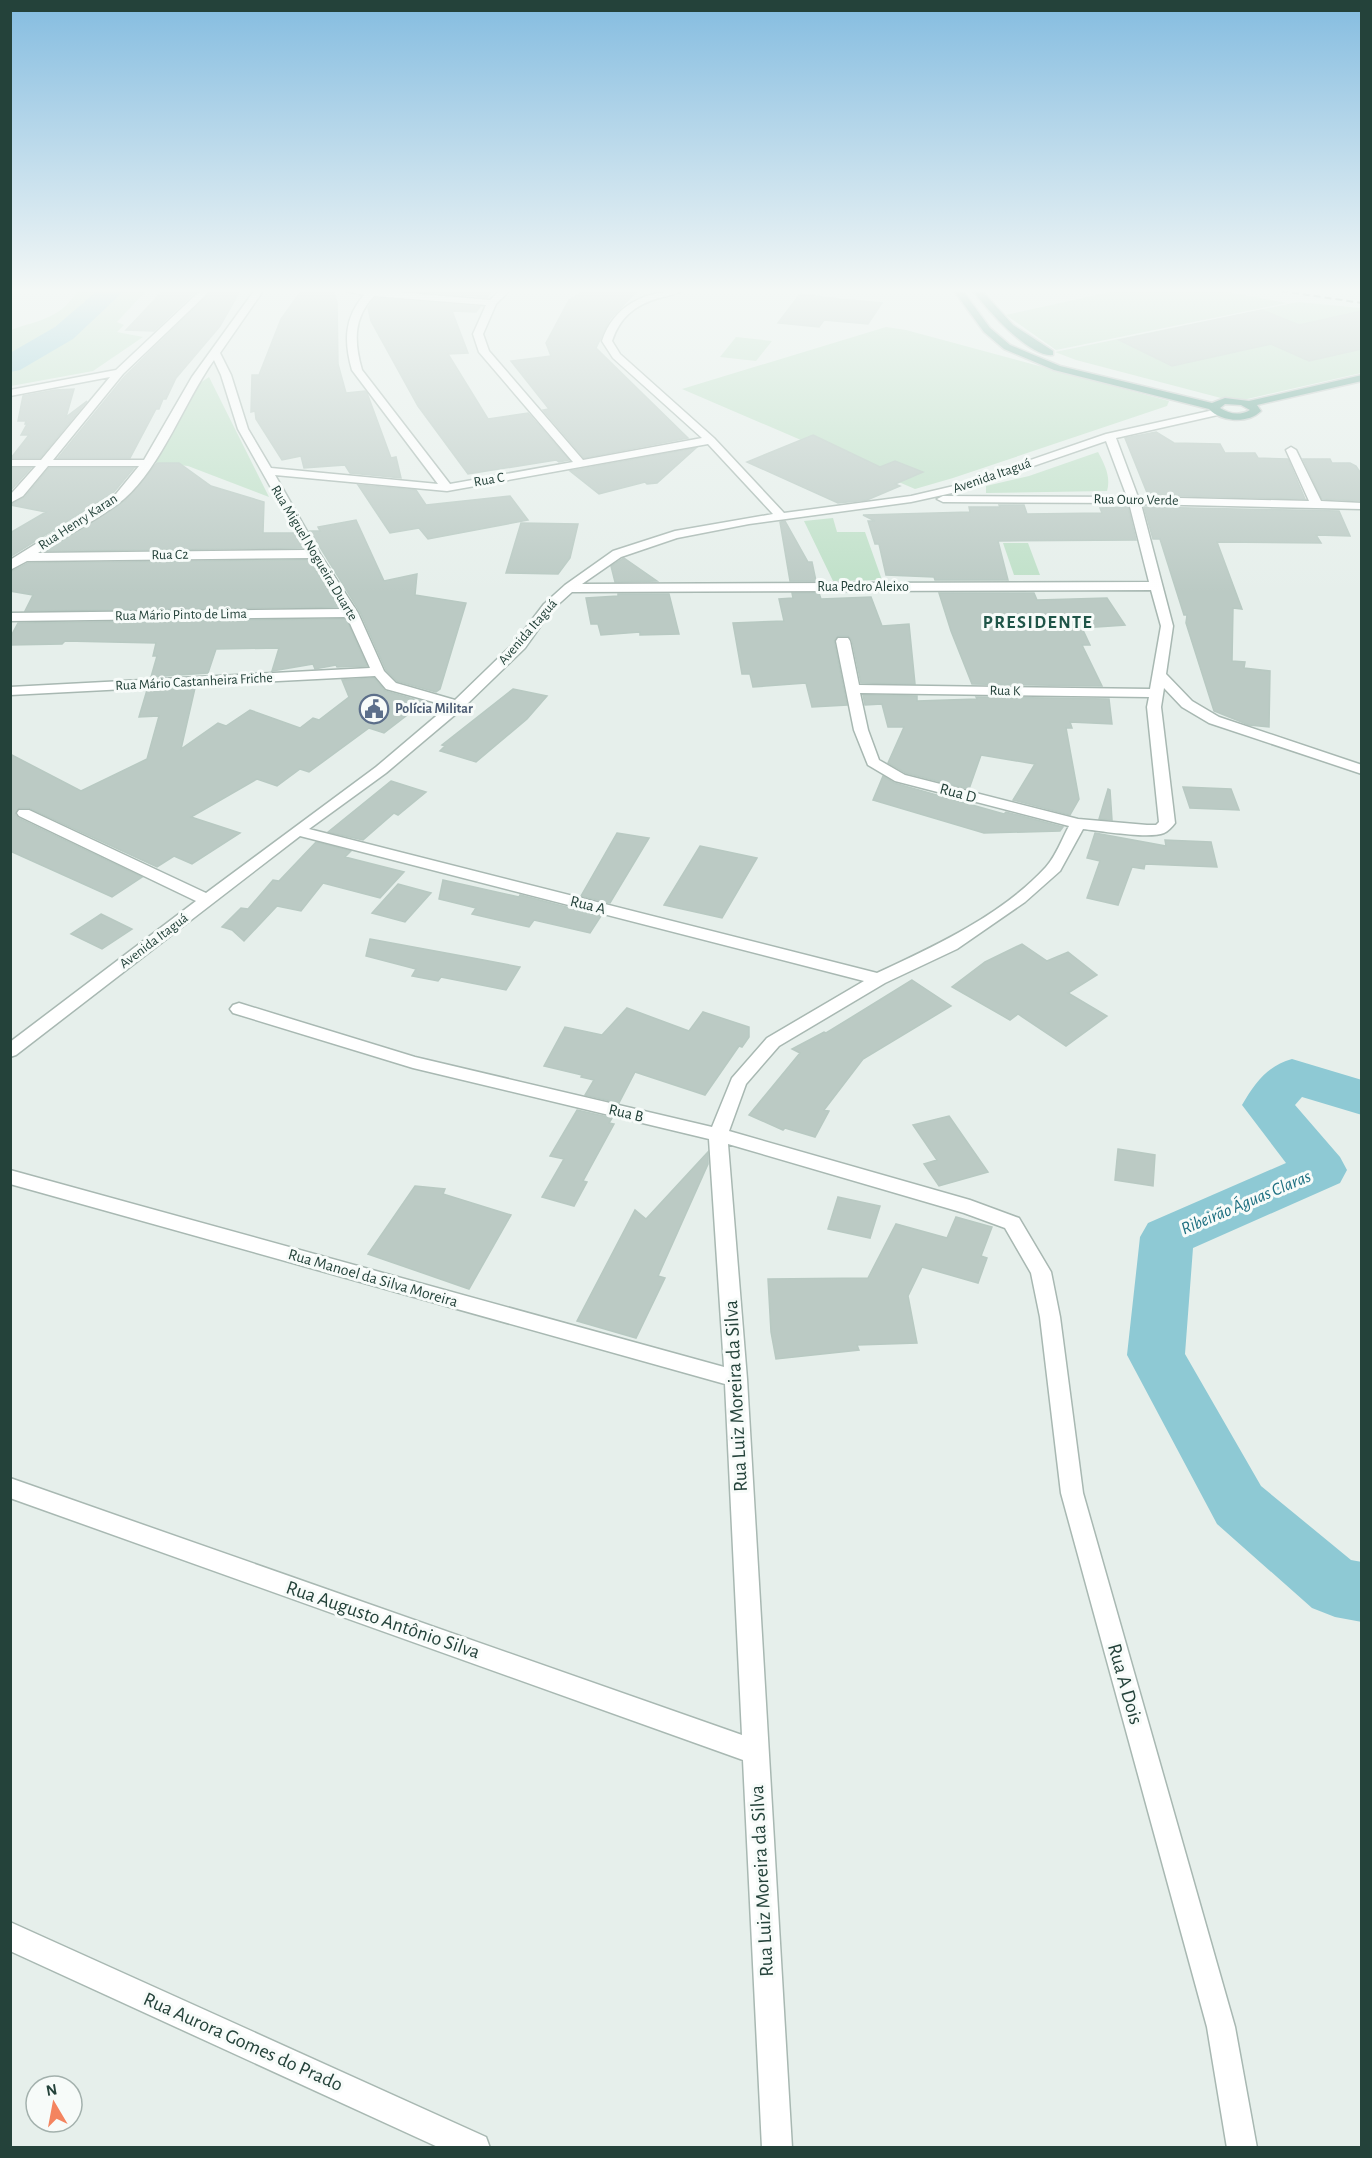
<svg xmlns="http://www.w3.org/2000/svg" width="1372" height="2158" font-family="'Alegreya Sans',sans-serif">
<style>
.green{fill:#bfe0c8}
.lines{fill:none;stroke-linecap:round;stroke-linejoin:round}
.river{fill:#8ec9d4;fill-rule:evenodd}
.building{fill:#bbcac4;stroke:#b8c9c2;stroke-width:1.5}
.minor-casing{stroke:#a8b8b2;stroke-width:3}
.major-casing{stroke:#c2cac8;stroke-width:3}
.minor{fill:#fff;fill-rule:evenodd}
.major{fill:#6aa596;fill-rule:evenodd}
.rail{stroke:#5f7d75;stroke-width:2;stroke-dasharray:7 4;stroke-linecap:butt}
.labels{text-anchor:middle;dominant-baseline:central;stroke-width:6;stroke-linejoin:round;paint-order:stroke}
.far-street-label{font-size:14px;fill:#24423a;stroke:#f7fbf9}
.far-service-label{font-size:14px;font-weight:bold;fill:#4e5e75;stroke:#f7fbf9;text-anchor:start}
.street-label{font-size:16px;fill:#24423a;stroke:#f7fbf9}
.far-district-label{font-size:18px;font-weight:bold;letter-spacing:1.5px;fill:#1f5548;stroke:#f7fbf9}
.water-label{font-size:18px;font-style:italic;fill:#1c6f80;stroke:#f7fbf9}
.near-street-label{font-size:20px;fill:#24423a;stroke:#f7fbf9}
</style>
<rect width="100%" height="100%" fill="#e6efeb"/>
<path class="green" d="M 77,291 L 146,291 L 117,322 L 124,325 L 117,332 L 143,337 L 93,371 L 11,386 L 11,330 C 38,320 61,319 77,291 Z
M 1114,291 L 1223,291 L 1287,303 L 1056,350 L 1006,315 Z
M 1298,302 L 1361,308 L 1361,373 L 1243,400 L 1221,398 L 1076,360 L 1055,352 Z
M 886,327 L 906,330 L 1169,401 L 1167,406 L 953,478 L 915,489 L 682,389 Z
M 736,337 L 772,341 L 756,361 L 720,357 Z
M 209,377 L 269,497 L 188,466 L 152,462 L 194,387 Z
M 1098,452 C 1105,465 1111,477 1107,491 L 986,493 L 986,486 L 1029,476 Z
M 833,518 L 837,532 L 865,532 L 882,580 L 833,581 L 804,521 Z
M 1003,543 L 1028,543 L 1040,575 L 1014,575 Z"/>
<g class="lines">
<path class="river" d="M 97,291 L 124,291 L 73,339 L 20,370 L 10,372 L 10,353 L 55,327 Z
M 1292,1059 L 1362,1080 L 1362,1115 L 1302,1097 L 1295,1105 L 1340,1157 L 1347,1170 L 1340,1183 L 1193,1248 L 1185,1354 L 1261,1486 L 1351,1560 L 1362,1562 L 1362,1622 L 1335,1617 L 1312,1608 L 1217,1524 L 1127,1355 L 1140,1237 L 1148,1223 L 1286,1163 L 1242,1105 C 1255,1083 1267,1066 1292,1059 Z"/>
</g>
<path class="building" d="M 190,291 L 196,291 L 154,331 L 126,330 L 162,292 Z
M 212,291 L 240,291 L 220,326 L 176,378 L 166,399 L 163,399 L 159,409 L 156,409 L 130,458 L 58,458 L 125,376 Z
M 301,291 L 334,293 L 337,302 L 338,364 L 346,393 L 365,391 L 367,393 L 391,458 L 396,457 L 401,478 L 350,473 L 345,465 L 304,468 L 301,456 L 282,460 L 256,419 L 255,411 L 251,412 L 252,375 L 259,375 L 281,319 Z
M 416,291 L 492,291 L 487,297 Z
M 584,291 L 637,291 L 610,319 L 596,348 L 688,438 L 584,458 L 543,410 L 549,409 L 511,361 L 551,356 L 546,343 L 569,300 Z
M 800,294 L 839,299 L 882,303 L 868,324 L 824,320 L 819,327 L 778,323 Z
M 375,298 L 480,307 L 476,312 L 452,311 L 468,353 L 448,354 L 488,419 L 528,413 L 569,460 L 559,462 L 556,460 L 468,474 L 418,406 L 371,321 L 368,308 Z
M 1262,310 L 1299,325 L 1362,311 L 1362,349 L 1309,361 L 1271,344 L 1172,366 L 1119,340 Z
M 74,389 L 66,417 L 87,401 L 40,458 L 11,458 L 29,435 L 21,435 L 27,424 L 25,424 L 26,421 L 18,421 L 23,396 L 55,390 Z
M 1156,432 L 1174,443 L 1220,444 L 1225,453 L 1255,453 L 1258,458 L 1288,459 L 1305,499 L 1148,495 L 1125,438 Z
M 813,435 L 880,467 L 895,461 L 923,472 L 895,484 L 900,486 L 867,500 L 838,503 L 747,462 Z
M 696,448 L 657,483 L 647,484 L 645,482 L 599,494 L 570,471 Z
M 1303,459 L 1330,459 L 1332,463 L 1350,463 L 1356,466 L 1362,475 L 1362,501 L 1322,499 Z
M 157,463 L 179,463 L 211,486 L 264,502 L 263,533 L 294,533 L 302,548 L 46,551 L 125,501 Z
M 10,468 L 31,468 L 10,491 Z
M 49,468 L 134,468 L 114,492 L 10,557 L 10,533 L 46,512 L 10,505 L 25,497 Z
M 358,485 L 416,490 L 426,505 L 510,496 L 528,520 L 428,539 L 419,528 L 390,533 Z
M 999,505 L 1024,505 L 1027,514 L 1102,513 L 1100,508 L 1128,507 L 1136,540 L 998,541 L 1008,580 L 935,580 L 934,577 L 886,575 L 879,544 L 875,544 L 868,521 L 875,521 L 863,515 L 970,512 L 969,507 L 1000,507 Z
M 1144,507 L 1339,511 L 1350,536 L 1316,535 L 1321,543 L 1217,542 L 1242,609 L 1233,608 L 1232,661 L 1245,662 L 1244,668 L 1270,671 L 1269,727 L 1249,725 L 1214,711 L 1186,623 L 1187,615 L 1184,615 L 1160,539 L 1153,539 Z
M 356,520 L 384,581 L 417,574 L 415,595 L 466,603 L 440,689 L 436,692 L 397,681 L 386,670 L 360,612 L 310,531 L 320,531 L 318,527 Z
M 785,521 L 808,562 L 812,562 L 816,581 L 790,581 L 780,522 Z
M 521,523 L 578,524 L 570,558 L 558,574 L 506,573 Z
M 624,558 L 657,581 L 615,582 L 611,566 Z
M 309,560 L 339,607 L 25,611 L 33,595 L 10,591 L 10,572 L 28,563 Z
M 792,593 L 819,593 L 821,599 L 871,597 L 882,626 L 909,624 L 915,684 L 861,683 L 852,640 L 848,636 L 838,636 L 834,641 L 847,705 L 812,707 L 806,683 L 753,687 L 750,674 L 742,674 L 733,623 L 784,621 L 779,599 L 793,598 Z
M 939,593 L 1034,593 L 1037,600 L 1107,598 L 1125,625 L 1082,628 L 1090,645 L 1082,645 L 1102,686 L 972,684 L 951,631 Z
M 618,594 L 669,594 L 679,634 L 640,635 L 640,632 L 601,635 L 598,624 L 591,624 L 586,598 L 618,596 Z
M 346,619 L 367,666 L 337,667 L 336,665 L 315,669 L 313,664 L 272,671 L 279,648 L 216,649 L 208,673 L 151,677 L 157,656 L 153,656 L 156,643 L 65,641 L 62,644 L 10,645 L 10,638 L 18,623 Z
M 374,678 L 385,691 L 424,702 L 384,733 L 369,728 L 309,772 L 300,769 L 277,786 L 257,779 L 191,817 L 240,833 L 192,864 L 174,856 L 157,867 L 29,808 L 19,808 L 15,814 L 18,818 L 142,877 L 112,897 L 10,851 L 10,754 L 81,791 L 147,759 L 159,716 L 139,717 L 147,690 L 195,688 L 181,749 L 218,723 L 226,726 L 250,710 L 300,728 L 313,718 L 319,720 L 349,697 L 342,680 Z
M 513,689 L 547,696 L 527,719 L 476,762 L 440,751 L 445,746 L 442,745 Z
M 863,695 L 917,696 L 917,701 L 977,699 L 976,697 L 1109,699 L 1112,724 L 1070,722 L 1072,728 L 1066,728 L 1079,799 L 1070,815 L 1013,800 L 1035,764 L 981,755 L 969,789 L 906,773 L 888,763 L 904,727 L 888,727 L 882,704 L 865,705 Z
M 883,776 L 894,783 L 1004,814 L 1006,812 L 1063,827 L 1060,831 L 984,833 L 873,800 Z
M 391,781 L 426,792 L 398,815 L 394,813 L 363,840 L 328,832 Z
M 1183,787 L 1231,789 L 1239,810 L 1190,808 Z
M 1108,789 L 1110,790 L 1112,820 L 1099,819 Z
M 617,833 L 649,838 L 610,903 L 581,896 Z
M 1095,833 L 1166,846 L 1165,840 L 1211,842 L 1217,867 L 1145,864 L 1144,869 L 1132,867 L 1118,905 L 1087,898 L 1100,861 L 1087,858 Z
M 316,842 L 351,851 L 345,857 L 404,872 L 380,898 L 323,883 L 301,911 L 277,906 L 244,941 L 232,930 L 222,927 L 241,908 L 248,909 L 273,880 L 279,881 Z
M 700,846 L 757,858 L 722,918 L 664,905 Z
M 443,880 L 519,897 L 520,895 L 601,916 L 590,933 L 534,920 L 529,927 L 472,914 L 476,908 L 439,899 Z
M 398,884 L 431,893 L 405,922 L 372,913 Z
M 101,914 L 132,929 L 102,949 L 71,934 Z
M 370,939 L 473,958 L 520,967 L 506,990 L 441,977 L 438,981 L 412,976 L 416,969 L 366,956 Z
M 1022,944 L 1047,961 L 1068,952 L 1097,975 L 1068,993 L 1107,1016 L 1066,1046 L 1018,1014 L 1010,1020 L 952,987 L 985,962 Z
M 912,980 L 951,1006 L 863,1059 L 824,1110 L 829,1111 L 815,1137 L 785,1128 L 783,1130 L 749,1115 L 800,1053 L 792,1049 L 824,1032 L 826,1033 Z
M 627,1008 L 689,1031 L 703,1012 L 749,1027 L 749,1037 L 742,1047 L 739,1046 L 705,1095 L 635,1072 L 619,1103 L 585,1095 L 594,1080 L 581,1077 L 582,1075 L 544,1066 L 565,1027 L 602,1035 Z
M 577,1110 L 612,1118 L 609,1123 L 614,1124 L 583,1181 L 587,1182 L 574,1206 L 542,1197 L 564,1159 L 550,1156 Z
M 949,1116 L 988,1172 L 939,1186 L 924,1164 L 937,1160 L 913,1125 Z
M 1118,1149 L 1155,1155 L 1153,1186 L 1115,1180 Z
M 708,1152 L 708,1164 L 658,1276 L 665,1278 L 636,1338 L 577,1321 L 635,1210 L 646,1219 Z
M 415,1186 L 445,1189 L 443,1194 L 511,1215 L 469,1289 L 368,1254 Z
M 838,1197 L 880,1206 L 870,1238 L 828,1229 Z
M 956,1217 L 992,1227 L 981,1256 L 987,1258 L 978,1283 L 922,1267 L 908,1296 L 917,1343 L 857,1345 L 859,1350 L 776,1359 L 771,1332 L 768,1279 L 868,1278 L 896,1224 L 947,1238 Z"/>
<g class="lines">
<g class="minor-casing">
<path id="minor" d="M 200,291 L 210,291 L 123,374 L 53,460 L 144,460 L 192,377 L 254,291 L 263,291 L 220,353 L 231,375 L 248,429 L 271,468 L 438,484 L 352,370 C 344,342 344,318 364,295 L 346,291 L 386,291 L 490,300 L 499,291 L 509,291 L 496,304 L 483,334 L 489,351 L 583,460 L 702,438 L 613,358 L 602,341 C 614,305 645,291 681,291 C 675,295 666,296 659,298 C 635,305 620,317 612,341 L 620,354 L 714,438 L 784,513 L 911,496 L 958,485 L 1106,434 L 1218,409 L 1223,412 L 1222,414 L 1116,438 L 1138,497 L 1309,501 L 1286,450 L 1291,447 L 1296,450 L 1321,501 L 1362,503 L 1362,509 L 1141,504 L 1173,626 L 1166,674 L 1192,701 L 1219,717 L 1362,765 L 1362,774 L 1209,723 L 1182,707 L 1164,688 L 1161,707 L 1175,823 C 1172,827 1168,831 1164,833 C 1149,839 1101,831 1083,829 L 1060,871 L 1025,902 L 957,949 L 885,983 L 779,1046 L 746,1084 L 729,1131 L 970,1200 L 1019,1218 L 1051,1272 L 1060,1317 L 1083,1493 L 1235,2027 L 1257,2148 L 1227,2148 L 1207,2027 L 1061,1493 L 1040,1317 L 1031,1273 L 1005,1228 L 964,1213 L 728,1144 L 747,1379 L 792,2148 L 762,2148 L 743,1760 L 10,1498 L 10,1478 L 742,1735 L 725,1384 L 10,1184 L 10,1170 L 724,1367 L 709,1139 L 413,1068 L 233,1013 L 230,1009 L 233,1005 L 239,1003 L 415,1057 L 712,1127 L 732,1078 L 767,1038 L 864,981 L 300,836 L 16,1055 L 10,1057 L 10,1042 L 196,901 L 19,816 L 17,813 L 19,810 L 29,810 L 206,893 L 376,767 L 448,706 L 386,689 L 375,676 L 10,695 L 10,687 L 370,668 L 347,617 L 10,621 L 10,613 L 343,609 L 310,558 L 27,561 L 10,570 L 10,560 L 116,494 L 139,466 L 48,466 L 23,496 L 10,503 L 10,495 L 36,466 L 10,466 L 10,460 L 41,460 L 110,377 L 10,396 L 10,390 L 116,370 ZM 374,296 L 486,305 L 473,334 L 479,352 L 573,462 L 450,484 L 362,370 C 354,342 353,318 374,296 ZM 214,360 L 221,375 L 238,429 L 306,550 L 38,553 C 64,537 101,518 124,499 C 162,466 184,402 214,360 ZM 1106,441 L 1127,497 L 943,496 L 937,499 L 943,502 L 1129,503 L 1149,582 L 582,584 L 621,557 L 677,538 L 749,524 L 911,502 L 961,491 ZM 708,444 L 773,514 L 675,531 L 613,551 L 565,585 L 544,604 L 515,642 L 455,700 L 396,683 L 384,671 L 358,613 L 320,554 L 275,475 L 447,491 ZM 1151,590 L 1161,626 L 1150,689 L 859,685 L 850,641 L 848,638 L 838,638 L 836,641 L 854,730 L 868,765 L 895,781 L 1069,826 C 1062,839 1056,856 1046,867 C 1002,915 935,946 877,973 L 309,829 L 386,773 L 463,708 L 525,648 L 552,610 L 572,592 ZM 860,693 L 1149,697 L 1147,707 L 1159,822 L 1156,825 L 1147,825 L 1078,819 L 905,775 L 879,760 L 868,730 Z
M 10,1922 L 486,2137 L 490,2148 L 440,2148 L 10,1951 Z"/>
</g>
<g class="major-casing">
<path id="major" d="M 954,291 L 963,291 L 990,328 L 1010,345 L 1060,366 L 1212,403 L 1225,398 L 1249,401 L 1362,375 L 1362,381 L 1257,405 L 1261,411 C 1248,424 1221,422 1209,409 L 1054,370 L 1004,349 L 984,332 ZM 1225,404 L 1241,405 L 1250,410 C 1240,416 1229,414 1220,408 Z
M 973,291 L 982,291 L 1013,325 L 1053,351 L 1053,355 C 1029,358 987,309 973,291 Z"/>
</g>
<use href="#minor" class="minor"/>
<use href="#major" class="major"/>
<path class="rail" d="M 1281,291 L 1362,303"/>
</g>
<linearGradient id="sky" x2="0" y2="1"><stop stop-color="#84bce0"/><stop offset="0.49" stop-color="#f4f8f6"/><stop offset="1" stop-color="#f4f8f6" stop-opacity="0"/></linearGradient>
<rect width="1372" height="593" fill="url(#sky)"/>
<defs>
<g id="civic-ring" transform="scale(1.5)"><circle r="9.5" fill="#f7fbf9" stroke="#5c6f8a" stroke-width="1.5"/><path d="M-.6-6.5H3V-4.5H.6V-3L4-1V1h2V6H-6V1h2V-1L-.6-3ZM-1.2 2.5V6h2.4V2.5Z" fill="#5c6f8a"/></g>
</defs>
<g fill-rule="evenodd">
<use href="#civic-ring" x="374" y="709"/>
</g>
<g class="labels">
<g class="far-street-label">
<text transform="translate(992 476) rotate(-19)">Avenida Itaguá</text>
<text transform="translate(489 480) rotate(-10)">Rua C</text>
<text transform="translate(1136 500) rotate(1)">Rua Ouro Verde</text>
<text transform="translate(78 522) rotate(-33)">Rua Henry Karan</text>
<text transform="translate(314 553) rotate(59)">Rua Miguel Nogueira Duarte</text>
<text transform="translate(170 555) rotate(-1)">Rua C2</text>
<text x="863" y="587">Rua Pedro Aleixo</text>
<text transform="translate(181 615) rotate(-1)">Rua Mário Pinto de Lima</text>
<text transform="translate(528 632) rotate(-49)">Avenida Itaguá</text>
<text transform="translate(194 682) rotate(-3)">Rua Mário Castanheira Friche</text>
<text transform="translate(1005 691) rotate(1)">Rua K</text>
<text transform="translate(154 941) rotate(-37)">Avenida Itaguá</text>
</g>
<g class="far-service-label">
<text x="395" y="709">Polícia Militar</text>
</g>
<g class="street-label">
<text transform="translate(958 793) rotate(15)">Rua D</text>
<text transform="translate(588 905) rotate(14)">Rua A</text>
<text transform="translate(626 1113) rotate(13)">Rua B</text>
<text transform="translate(373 1278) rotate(16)">Rua Manoel da Silva Moreira</text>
</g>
<g class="far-district-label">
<text x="1038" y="623">PRESIDENTE</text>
</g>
<g class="water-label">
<text transform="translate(1246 1203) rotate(-23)">Ribeirão Águas Claras</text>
</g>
<g class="near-street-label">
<text transform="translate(736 1396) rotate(-93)">Rua Luiz Moreira da Silva</text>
<text transform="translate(383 1620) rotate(19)">Rua Augusto Antônio Silva</text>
<text transform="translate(1125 1684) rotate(74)">Rua A Dois</text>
<text transform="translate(762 1881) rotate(-93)">Rua Luiz Moreira da Silva</text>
<text transform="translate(243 2042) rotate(24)">Rua Aurora Gomes do Prado</text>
</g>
</g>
<rect width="1372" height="2158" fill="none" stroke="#24423a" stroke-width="24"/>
<g transform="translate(54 2104) rotate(350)"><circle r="28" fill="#f7fbf9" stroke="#a3b1ad" stroke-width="1.5"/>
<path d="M0-4.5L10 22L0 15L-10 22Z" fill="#f4845f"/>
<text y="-9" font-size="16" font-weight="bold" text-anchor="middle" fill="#24423a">N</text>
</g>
</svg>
